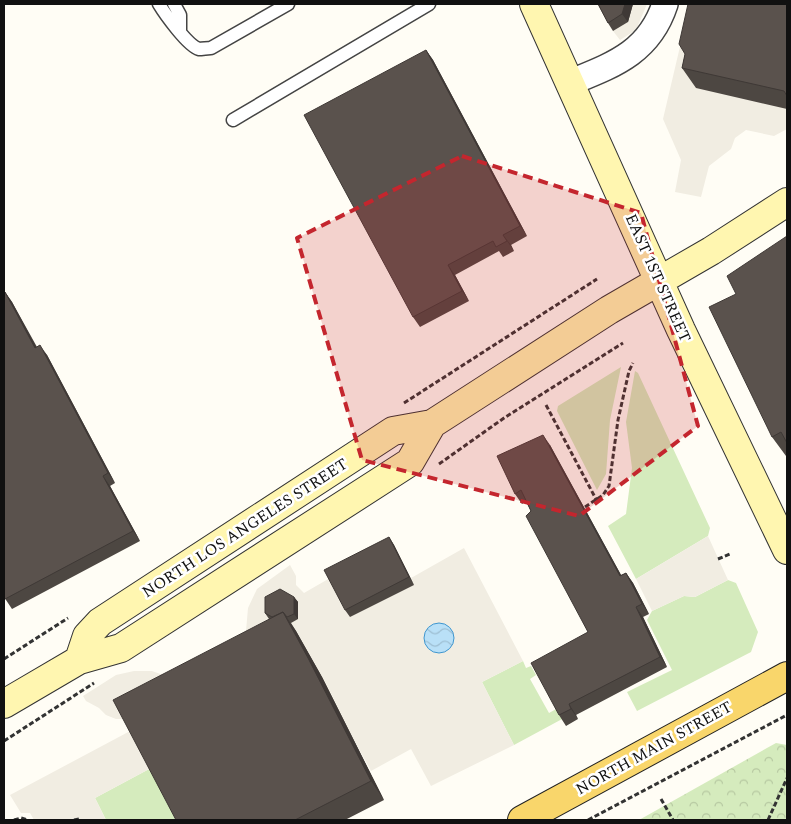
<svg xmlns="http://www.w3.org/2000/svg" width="791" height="824" font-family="Spectral,serif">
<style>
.grass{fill:#d5ebbd}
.park{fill:url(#park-crowns)}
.plaza{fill:#f1ede2}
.water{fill:url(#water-waves);stroke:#3f96cf}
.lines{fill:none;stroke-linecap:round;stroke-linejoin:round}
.lane-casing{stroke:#444;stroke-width:15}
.street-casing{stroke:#444;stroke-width:28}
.secondary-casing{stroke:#333;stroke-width:30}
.primary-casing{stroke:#222;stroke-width:30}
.path{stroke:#333;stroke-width:3;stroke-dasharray:5 2.5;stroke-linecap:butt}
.lane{stroke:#fff;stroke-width:12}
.street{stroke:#fff;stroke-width:25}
.secondary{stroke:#fff6b0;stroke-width:28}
.primary{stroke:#f9d66b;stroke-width:28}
.wall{fill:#4d4742}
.shaded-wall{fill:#3f3936}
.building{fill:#5a524d;stroke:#3f3936}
.marked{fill:#c4262e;fill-opacity:0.2;stroke:#c4262e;stroke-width:4;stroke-dasharray:10 6;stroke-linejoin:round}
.labels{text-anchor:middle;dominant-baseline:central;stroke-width:5;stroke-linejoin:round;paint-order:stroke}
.street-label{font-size:16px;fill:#111;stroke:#fff}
</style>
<defs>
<pattern id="park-crowns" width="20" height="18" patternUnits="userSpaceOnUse" patternTransform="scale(1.25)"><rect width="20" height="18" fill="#d5ebbd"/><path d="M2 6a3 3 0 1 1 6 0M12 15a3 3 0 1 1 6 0" fill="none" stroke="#b6c8a1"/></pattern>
<pattern id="water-waves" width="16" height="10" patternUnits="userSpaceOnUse" patternTransform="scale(1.25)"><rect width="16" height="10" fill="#b9e0f7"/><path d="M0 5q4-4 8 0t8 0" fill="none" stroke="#9ebfd3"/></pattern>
</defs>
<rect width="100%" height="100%" fill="#fffdf5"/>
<path class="grass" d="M 621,367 L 610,420 L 606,474 L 597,490 L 557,411 L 558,406 Z
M 635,371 L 638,373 L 710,528 L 708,536 L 636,579 L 608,526 L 626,514 L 632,468 L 626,422 Z
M 728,580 L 736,583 L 758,632 L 751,652 L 637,711 L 627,692 L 672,670 L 647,620 L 652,611 L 684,596 L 695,597 Z
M 523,661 L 526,668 L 531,666 L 536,675 L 530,679 L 549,713 L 558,708 L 564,718 L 514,745 L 482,682 Z
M 151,768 L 179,820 L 106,820 L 95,798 Z"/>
<path class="park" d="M 776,743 L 787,745 L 787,820 L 639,820 Z"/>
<path class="plaza" d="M 633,4 L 647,4 L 636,30 L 620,40 L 613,31 L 628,22 Z
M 686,21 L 787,109 L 787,129 L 774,136 L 746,130 L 735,138 L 731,149 L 709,166 L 701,197 L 675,192 L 681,160 L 663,119 Z
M 708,536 L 728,580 L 695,597 L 684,596 L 652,611 L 636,579 Z
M 464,548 L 523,661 L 482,682 L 514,745 L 431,786 L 411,749 L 371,771 L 294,630 L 126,719 L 116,719 L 106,715 L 99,708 L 86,701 L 83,696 L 116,675 L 134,671 L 152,671 L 169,677 L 239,640 L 246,631 L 248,608 L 257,589 L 290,565 L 296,576 L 296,585 L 304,593 L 330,578 L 414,585 L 411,578 Z
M 132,730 L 151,768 L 95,798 L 106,820 L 34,820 L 30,813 L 21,813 L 10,795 Z"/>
<path class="water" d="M424 638a15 15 0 1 1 30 0a15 15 0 1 1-30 0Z"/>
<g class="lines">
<g class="lane-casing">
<path id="lane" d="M 159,4 C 165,14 188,46 199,49 C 202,49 208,48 211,48 L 288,4
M 174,4 L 180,15 L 180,30
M 233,120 L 429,4"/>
</g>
<g class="street-casing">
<path id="street" d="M 569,83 C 613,65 649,53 665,4"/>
</g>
<g class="secondary-casing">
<path id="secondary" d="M 534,4 L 681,330 L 787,550
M 79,660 L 87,636 L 100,622 L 393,431 L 432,424 L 609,310 L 711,251 L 787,202
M 4,704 L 79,660 L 121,648 L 410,462 L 432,424"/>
</g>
<g class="primary-casing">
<path id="primary" d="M 522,820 L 787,676"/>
</g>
<path class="path" d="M 404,403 L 597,279
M 546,405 L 597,501
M 439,464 L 504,418 L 623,343
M 585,507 L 603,495 L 609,486 L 618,420 L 629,371 L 633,363
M 718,559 L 730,554
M 4,659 L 68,618
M 4,741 L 94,683
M 661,799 L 673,820
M 14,820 L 21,818 L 28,820
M 74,820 L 79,819
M 588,820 L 787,715
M 768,820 L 787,778"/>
<use href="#lane" class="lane"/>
<use href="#street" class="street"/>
<use href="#secondary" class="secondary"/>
<use href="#primary" class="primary"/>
</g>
<path class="wall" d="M 598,4 L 633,4 L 628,22 L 613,31 L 608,23 Z
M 787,4 L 787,109 L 696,88 L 682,68 L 685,54 Z
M 426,50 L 433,60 L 527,236 L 511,245 L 514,251 L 503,257 L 499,251 L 455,275 L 469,301 L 420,327 L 413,317 Z
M 787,236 L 787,455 L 786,456 L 772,437 L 736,294 Z
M 5,292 L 12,302 L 37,347 L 47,355 L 115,483 L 110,486 L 140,541 L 12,609 L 4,597 Z
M 550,445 L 621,575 L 626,573 L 633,583 L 649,614 L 643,617 L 667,667 L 576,715 L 578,719 L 566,726 L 559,715 L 588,632 L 526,501 L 522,504 L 515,494 Z
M 389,537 L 394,545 L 414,585 L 350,617 L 345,610 Z
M 294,597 L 298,602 L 298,619 L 291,623 L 296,631 L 322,677 L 384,800 L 345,820 L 176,820 L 269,619 L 265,613 Z"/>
<path class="shaded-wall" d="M 625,4 L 633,4 L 628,22 L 622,14 Z
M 426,50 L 433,60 L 527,236 L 520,226 Z
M 503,235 L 511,245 L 514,251 L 507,241 Z
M 448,265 L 455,275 L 469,301 L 462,291 Z
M 5,292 L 12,302 L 42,358 L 35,348 Z
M 40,345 L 47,355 L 115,483 L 108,473 Z
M 543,435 L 550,445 L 627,586 L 620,576 Z
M 103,476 L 110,486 L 140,541 L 133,531 Z
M 389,537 L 394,545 L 414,585 L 409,577 Z
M 626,573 L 633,583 L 649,614 L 642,604 Z
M 294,597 L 298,602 L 298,619 L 294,614 Z
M 636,607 L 643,617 L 667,667 L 660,657 Z
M 283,612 L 296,631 L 322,677 L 384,800 L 371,781 Z
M 569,704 L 576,715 L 578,719 L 571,709 Z"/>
<path class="building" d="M 598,4 L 625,4 L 622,14 L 608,23 Z
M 688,4 L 787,4 L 787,96 L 784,91 L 682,68 L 685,54 L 679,44 Z
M 426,50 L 520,226 L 503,235 L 507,241 L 496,247 L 493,241 L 448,265 L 462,291 L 413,317 L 304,115 Z
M 787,236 L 787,443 L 781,432 L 772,437 L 709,307 L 736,294 L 727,276 Z
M 5,292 L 35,348 L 40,345 L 108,473 L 103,476 L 133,531 L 5,599 L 4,597 L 4,293 Z
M 543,435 L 620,576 L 626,573 L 642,604 L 636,607 L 660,657 L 569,704 L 571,709 L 559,715 L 531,663 L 588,632 L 526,516 L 531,511 L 521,490 L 515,494 L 497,456 Z
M 389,537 L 409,577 L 345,610 L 324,570 Z
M 280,589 L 294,597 L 294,614 L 287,617 L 283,612 L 272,617 L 265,613 L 265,597 Z
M 283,612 L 308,658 L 371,781 L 295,820 L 176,820 L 113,700 Z"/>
<path class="marked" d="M 462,156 L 641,213 L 698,426 L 579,516 L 362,460 L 297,238 Z"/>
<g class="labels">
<g class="street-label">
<text transform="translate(658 278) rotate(66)">EAST 1ST STREET</text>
<text transform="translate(245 528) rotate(-33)">NORTH LOS ANGELES STREET</text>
<text transform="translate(654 748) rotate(-29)">NORTH MAIN STREET</text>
</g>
</g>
<rect width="791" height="824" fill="none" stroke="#111111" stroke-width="10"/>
</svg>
